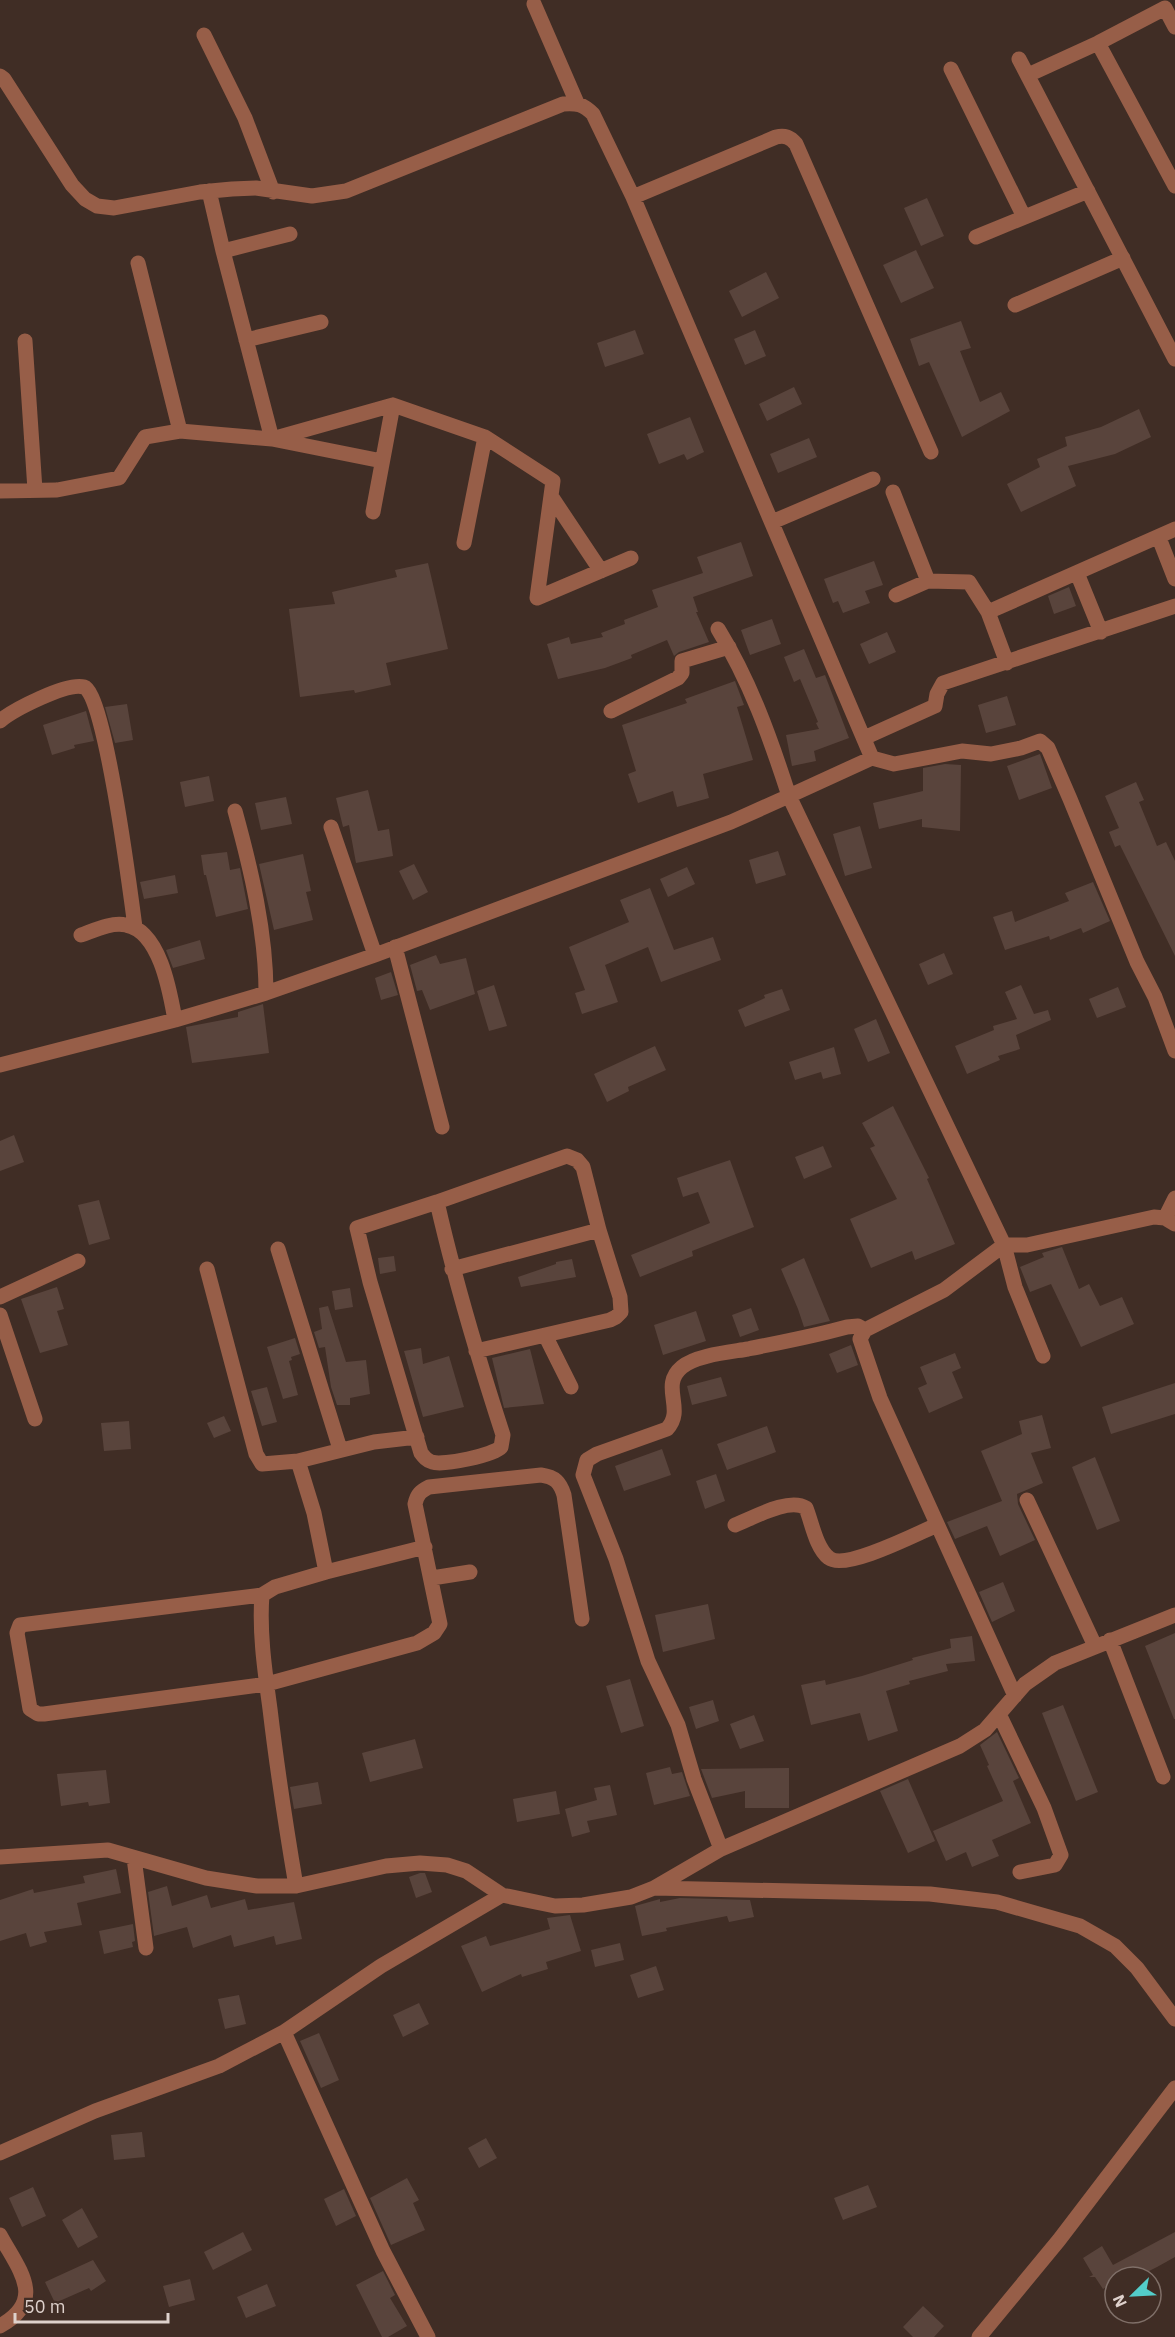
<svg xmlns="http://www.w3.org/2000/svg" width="1175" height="2337" font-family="'IBM Plex Sans',sans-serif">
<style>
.building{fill:#59443c}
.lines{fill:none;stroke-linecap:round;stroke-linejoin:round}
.minor{stroke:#975e48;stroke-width:15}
</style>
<rect width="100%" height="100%" fill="#402d25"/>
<path class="building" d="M 927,198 L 944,236 L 921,246 L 904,208 Z
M 916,250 L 934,288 L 901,303 L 883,265 Z
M 766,272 L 779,298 L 742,317 L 729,291 Z
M 961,321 L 971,348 L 960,351 L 980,402 L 1001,392 L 1010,411 L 962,437 L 929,362 L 919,366 L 910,339 Z
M 635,330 L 644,354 L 605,367 L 597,343 Z
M 755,330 L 766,356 L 745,365 L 734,339 Z
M 794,387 L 802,404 L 767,421 L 759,404 Z
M 1139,409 L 1151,437 L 1115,454 L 1068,466 L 1076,486 L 1021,512 L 1007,484 L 1040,467 L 1037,459 L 1067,446 L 1065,437 L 1101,427 Z
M 690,417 L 704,452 L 687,460 L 684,454 L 659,464 L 647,434 Z
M 809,438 L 817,457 L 778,473 L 770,454 Z
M 741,542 L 753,576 L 693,597 L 698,612 L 696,612 L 709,642 L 679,652 L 674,656 L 667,640 L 631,655 L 632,658 L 605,668 L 558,679 L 547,644 L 569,637 L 571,644 L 603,637 L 601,633 L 625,624 L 624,620 L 658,607 L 652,590 L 703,573 L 697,557 Z
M 874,561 L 883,585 L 865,591 L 870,603 L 843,613 L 838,601 L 833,603 L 824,579 Z
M 428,563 L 448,649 L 386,663 L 391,685 L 355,693 L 354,690 L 300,697 L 289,609 L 335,604 L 332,592 L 397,577 L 395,570 Z
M 1069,587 L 1076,606 L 1054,614 L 1048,596 Z
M 772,619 L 781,644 L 750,655 L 741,630 Z
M 887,632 L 896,652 L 869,664 L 860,644 Z
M 804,649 L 816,678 L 825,675 L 849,738 L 814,751 L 816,761 L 792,766 L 786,735 L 819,729 L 816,723 L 818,722 L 800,679 L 794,682 L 784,657 Z
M 735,681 L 744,705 L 737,707 L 753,760 L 703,774 L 709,798 L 677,807 L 673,791 L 638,803 L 628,774 L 636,771 L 622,725 L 687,703 L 685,699 Z
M 1007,696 L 1016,725 L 986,733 L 978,705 Z
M 127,704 L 133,740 L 115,743 L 105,707 Z
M 86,711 L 94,741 L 74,745 L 75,748 L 52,755 L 43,725 Z
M 1040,754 L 1052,788 L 1019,800 L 1007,766 Z
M 945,764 L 961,765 L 960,831 L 922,827 L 922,819 L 879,829 L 873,803 L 923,791 L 923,768 Z
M 209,776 L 214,801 L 185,807 L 180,782 Z
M 1136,782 L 1144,800 L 1139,802 L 1157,846 L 1166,842 L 1175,861 L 1175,956 L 1120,845 L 1115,847 L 1109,832 L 1119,828 L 1105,796 Z
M 368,790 L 378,831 L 389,829 L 393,856 L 356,863 L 349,825 L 343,827 L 336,798 Z
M 286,797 L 292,824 L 261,830 L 255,803 Z
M 860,826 L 872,868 L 845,876 L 833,834 Z
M 778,851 L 786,875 L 756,884 L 749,860 Z
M 227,852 L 230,870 L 240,868 L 248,909 L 216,917 L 206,875 L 204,875 L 201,855 Z
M 303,854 L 311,891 L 306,892 L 313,920 L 274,930 L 259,864 Z
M 414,864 L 428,892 L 413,900 L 399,871 Z
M 687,867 L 695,884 L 668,897 L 660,879 Z
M 175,875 L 178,893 L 144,899 L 140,882 Z
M 1093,882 L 1110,921 L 1083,933 L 1081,928 L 1050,940 L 1049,936 L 1005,950 L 993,917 L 1012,911 L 1015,922 L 1069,901 L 1065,893 Z
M 650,888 L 674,950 L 713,937 L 721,960 L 661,982 L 648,947 L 605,965 L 618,1002 L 582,1014 L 575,993 L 585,990 L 569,947 L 629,922 L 620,900 Z
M 200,940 L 205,959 L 173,968 L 166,950 Z
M 944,953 L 953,974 L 928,985 L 919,964 Z
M 436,955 L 440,964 L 466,958 L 475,994 L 430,1010 L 422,990 L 417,991 L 410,965 Z
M 391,972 L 398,995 L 381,1000 L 375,978 Z
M 494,985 L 507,1026 L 489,1031 L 477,991 Z
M 1021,985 L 1034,1014 L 1048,1010 L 1051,1020 L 1016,1035 L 1020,1049 L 998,1056 L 1000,1060 L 967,1074 L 955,1046 L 994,1030 L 993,1026 L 1017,1019 L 1005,992 Z
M 1118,987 L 1126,1007 L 1097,1018 L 1089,999 Z
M 782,989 L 790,1010 L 745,1027 L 738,1010 L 765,998 L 764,995 Z
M 263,1004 L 269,1053 L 192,1063 L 186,1027 L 238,1017 L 238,1012 Z
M 876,1019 L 890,1053 L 868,1062 L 854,1029 Z
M 655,1046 L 666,1070 L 628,1087 L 629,1091 L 607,1102 L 594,1074 Z
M 834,1047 L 841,1074 L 823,1079 L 821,1072 L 795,1080 L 789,1062 Z
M 893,1106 L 929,1178 L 927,1179 L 955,1244 L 915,1260 L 912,1251 L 871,1268 L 850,1219 L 897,1199 L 870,1148 L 875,1146 L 862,1123 Z
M 14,1135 L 24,1162 L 0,1171 L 0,1141 Z
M 823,1146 L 832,1167 L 804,1179 L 795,1157 Z
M 730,1160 L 754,1227 L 692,1251 L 693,1256 L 640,1277 L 631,1255 L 710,1223 L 698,1192 L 683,1197 L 677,1178 Z
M 99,1200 L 110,1239 L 89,1245 L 78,1205 Z
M 1062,1247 L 1079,1289 L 1089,1284 L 1100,1306 L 1122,1297 L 1134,1324 L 1081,1347 L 1051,1284 L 1030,1292 L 1020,1267 L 1044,1257 L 1042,1253 Z
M 394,1256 L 396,1271 L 380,1274 L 378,1258 Z
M 804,1258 L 830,1321 L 804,1327 L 798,1309 L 781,1269 Z
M 572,1259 L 576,1277 L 521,1287 L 518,1277 L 556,1264 L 556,1262 Z
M 57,1287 L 64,1309 L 57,1311 L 68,1345 L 40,1353 L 21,1299 Z
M 350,1288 L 353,1307 L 335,1310 L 332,1291 Z
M 328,1306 L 346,1362 L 366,1360 L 370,1394 L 350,1398 L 350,1405 L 337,1405 L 331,1387 L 325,1347 L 319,1348 L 314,1332 L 322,1329 L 319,1308 Z
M 751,1308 L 759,1330 L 740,1337 L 732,1315 Z
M 696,1311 L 706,1341 L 663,1355 L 654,1325 Z
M 295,1338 L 300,1354 L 291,1357 L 292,1360 L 289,1361 L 298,1395 L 283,1399 L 267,1347 Z
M 851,1345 L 858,1365 L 837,1373 L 829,1354 Z
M 421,1348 L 423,1364 L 449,1356 L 464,1407 L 423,1417 L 404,1351 Z
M 530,1349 L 544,1404 L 504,1408 L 492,1358 Z
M 955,1353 L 961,1368 L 952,1372 L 963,1398 L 929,1413 L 918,1388 L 927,1384 L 920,1367 Z
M 721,1377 L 727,1396 L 692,1405 L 687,1386 Z
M 1175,1383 L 1175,1414 L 1111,1434 L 1102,1407 Z
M 267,1387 L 277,1422 L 262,1426 L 251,1391 Z
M 1042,1415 L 1051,1448 L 1031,1453 L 1043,1483 L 1017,1494 L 1018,1504 L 1035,1540 L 1000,1556 L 987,1526 L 955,1539 L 947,1522 L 1002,1501 L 981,1451 L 1022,1434 L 1019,1421 Z
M 224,1416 L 231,1431 L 214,1438 L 207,1423 Z
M 129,1421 L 131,1449 L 104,1451 L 101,1423 Z
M 767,1426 L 776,1452 L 727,1470 L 717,1444 Z
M 662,1449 L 671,1475 L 624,1491 L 615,1466 Z
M 1095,1457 L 1120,1521 L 1097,1530 L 1072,1467 Z
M 716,1474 L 725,1501 L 705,1509 L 696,1481 Z
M 1003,1582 L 1015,1611 L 992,1622 L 979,1592 Z
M 708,1604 L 715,1639 L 663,1652 L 655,1615 Z
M 1175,1633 L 1175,1719 L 1174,1719 L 1145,1646 Z
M 972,1636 L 975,1661 L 946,1664 L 948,1671 L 909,1681 L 910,1684 L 886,1691 L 898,1731 L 868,1741 L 860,1713 L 811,1725 L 801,1685 L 825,1680 L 826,1685 L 862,1676 L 913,1660 L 912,1658 L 951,1648 L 950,1639 Z
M 630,1679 L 644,1726 L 621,1733 L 606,1686 Z
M 713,1700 L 719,1721 L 696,1729 L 689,1707 Z
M 1063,1705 L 1098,1792 L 1076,1801 L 1042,1713 Z
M 754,1715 L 764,1741 L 740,1749 L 730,1724 Z
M 997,1732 L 1019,1778 L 1013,1781 L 1031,1823 L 992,1840 L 999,1856 L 972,1867 L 966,1852 L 946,1861 L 933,1831 L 1003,1801 L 987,1766 L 989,1765 L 980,1745 Z
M 415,1739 L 423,1768 L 370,1782 L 362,1753 Z
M 670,1767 L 672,1774 L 682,1772 L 690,1796 L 654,1805 L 646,1773 Z
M 789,1768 L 789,1808 L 745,1808 L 745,1791 L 712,1798 L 701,1769 Z
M 106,1770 L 110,1803 L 89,1806 L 88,1802 L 61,1806 L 57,1774 Z
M 908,1779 L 935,1841 L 908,1853 L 880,1791 Z
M 318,1782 L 322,1804 L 294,1809 L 290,1787 Z
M 610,1785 L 617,1815 L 587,1821 L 590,1832 L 572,1837 L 565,1809 L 597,1800 L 594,1788 Z
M 556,1791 L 560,1814 L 517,1822 L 513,1799 Z
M 116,1869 L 121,1893 L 77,1903 L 82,1925 L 44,1932 L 47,1942 L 30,1947 L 26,1933 L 0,1941 L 0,1900 L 33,1889 L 34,1893 L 85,1883 L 83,1876 Z
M 420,1873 L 425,1873 L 432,1892 L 416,1898 L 409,1877 Z
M 167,1886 L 172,1906 L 207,1895 L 211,1908 L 245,1899 L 248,1910 L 294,1902 L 302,1939 L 276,1945 L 274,1936 L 234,1947 L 231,1935 L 193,1948 L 187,1927 L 154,1936 L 148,1892 Z
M 680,1898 L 750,1900 L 754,1917 L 729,1922 L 727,1916 L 666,1928 L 667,1931 L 642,1936 L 635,1906 L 660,1899 L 660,1902 Z
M 570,1915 L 581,1951 L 546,1962 L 548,1969 L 522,1977 L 521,1974 L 482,1992 L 461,1946 L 486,1936 L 490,1946 L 550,1929 L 547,1918 Z
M 133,1924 L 135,1941 L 132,1942 L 133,1947 L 104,1954 L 99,1931 Z
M 620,1943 L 624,1960 L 595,1967 L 591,1950 Z
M 656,1966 L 664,1990 L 638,1998 L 630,1975 Z
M 239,1995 L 246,2024 L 225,2029 L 218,1999 Z
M 419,2003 L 429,2024 L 403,2037 L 393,2015 Z
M 319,2033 L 339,2080 L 321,2088 L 300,2041 Z
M 142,2132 L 145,2157 L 114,2160 L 111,2135 Z
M 486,2138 L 497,2158 L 479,2168 L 468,2148 Z
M 407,2178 L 419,2200 L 413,2203 L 425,2230 L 391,2245 L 370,2198 Z
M 868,2185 L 877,2207 L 843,2220 L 834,2198 Z
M 33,2187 L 46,2216 L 22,2227 L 9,2198 Z
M 344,2189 L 356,2216 L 336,2226 L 324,2199 Z
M 82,2208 L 98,2237 L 78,2248 L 62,2220 Z
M 243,2232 L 252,2250 L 213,2270 L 204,2252 Z
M 1175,2232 L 1175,2257 L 1157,2267 L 1137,2277 L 1115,2277 L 1115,2282 L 1103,2289 L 1095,2277 L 1089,2277 L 1093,2275 L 1083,2258 L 1102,2246 L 1113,2265 Z
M 93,2260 L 106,2281 L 91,2291 L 89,2288 L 55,2303 L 45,2282 Z
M 383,2271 L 395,2295 L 390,2298 L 407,2326 L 388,2337 L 382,2337 L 356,2285 Z
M 190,2279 L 195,2300 L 169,2307 L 163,2286 Z
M 267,2284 L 276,2306 L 246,2318 L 237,2297 Z
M 923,2306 L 944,2326 L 934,2337 L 913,2337 L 903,2327 Z"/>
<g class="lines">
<path class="minor" d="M 534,4 L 577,103
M 204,35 L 245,118 L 273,192
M 1098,43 L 1175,186
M 1019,59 L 1175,359
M 951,69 L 1024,217
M 1028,75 L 1098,43 L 1165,8 L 1175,27
M 0,76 L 4,79 L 72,185 L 85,199 L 97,206 L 114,208 L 200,192 L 232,189 L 256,188 L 312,196 L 346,191 L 563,104 C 577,103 583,104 593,114 L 633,197 L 872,758 L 789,796 L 1004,1245 L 1027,1245 L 1154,1217 L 1165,1218 L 1175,1224
M 209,191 L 223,251 L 290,234
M 633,197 L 776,137 C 785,135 790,137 796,144 L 931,452
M 976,237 L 1088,191
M 223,251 L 272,439 L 393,405 L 373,512
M 138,263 L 180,431 L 272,439 L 382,461
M 1015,305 L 1123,258
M 246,340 L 321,322
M 25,341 L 35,490
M 393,405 L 485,437 L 464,543
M 485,437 L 553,481 L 537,598 L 631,558
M 0,491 L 57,490 L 119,478 L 145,437 L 180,431
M 893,492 L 928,581
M 551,496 L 601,571
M 772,522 L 873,479
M 1159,538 L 1175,579
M 1077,573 L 1101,632
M 896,595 L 928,581 L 969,582 L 988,612 L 1007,663
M 988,612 L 1175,529
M 611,711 L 678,678 L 682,673 L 682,661 L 729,647
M 0,721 C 13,710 67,682 84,687 C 105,693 131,897 135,927
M 864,738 L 935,706 L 937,694 L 943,683 L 1175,606
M 872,758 L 894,764 L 962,751 L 991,754 L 1021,748 L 1040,741 L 1048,748 L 1070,799 L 1137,962 L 1155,997 L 1175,1051
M 235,811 C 251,869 266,932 266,993
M 331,827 L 375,955
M 81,935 C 95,930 111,922 126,925 C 160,931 170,992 175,1020
M 395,947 L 442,1127
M 0,1065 L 175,1020 L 266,993 L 375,955 L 731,822 L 789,796 C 770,737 750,681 718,629
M 437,1202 C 455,1281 478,1358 503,1435 L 501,1447 C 494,1455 443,1466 432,1462 C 427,1461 424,1457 421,1453 L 370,1282 L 357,1228 L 437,1202 L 567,1156 L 577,1160 L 583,1167 L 599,1230 L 620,1297 L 621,1312 L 616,1317 L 610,1320 L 476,1351
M 1165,1218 L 1175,1198
M 278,1249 L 340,1449
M 207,1269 L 256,1454 L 262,1464 L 298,1461 L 374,1442 L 417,1437
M 452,1269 L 599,1230
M 0,1297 L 78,1261
M 0,1315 L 35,1419
M 545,1335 L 571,1387
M 1027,1500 L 1095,1646
M 735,1525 C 753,1518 789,1497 806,1508 C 812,1523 816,1548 829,1558 C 845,1571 918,1533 937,1525
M 326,1572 L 425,1547
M 432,1578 L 470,1572
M 262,1595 L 20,1625 L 17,1633 L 30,1709 L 38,1714 L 44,1714 L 267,1684 L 417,1643 L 434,1633 L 440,1624 L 415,1504 C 417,1494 421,1491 429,1487 L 541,1475 C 555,1477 560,1482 564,1495 L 582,1619
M 1110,1640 L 1163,1777
M 1015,1696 L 880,1398 L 860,1339 L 865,1330 L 944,1290 L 1004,1245 L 1015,1287 L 1043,1356
M 999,1714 L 1044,1808 L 1061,1855 L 1055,1865 L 1020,1872
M 721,1849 L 694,1779 L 678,1725 L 648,1661 L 616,1559 L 583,1475 L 587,1460 L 597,1454 L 667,1429 C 686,1409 659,1386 682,1367 C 696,1355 731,1352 748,1349 C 782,1342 815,1336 847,1327 L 858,1326 L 865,1330
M 0,1857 L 108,1850 L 206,1878 L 257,1886 L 296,1886 L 386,1866 L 420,1863 L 447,1865 L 466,1871 L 502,1895 L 555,1906 L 583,1905 L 631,1897 L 654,1888 L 721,1849 L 960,1746 L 985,1730 L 1025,1684 L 1055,1663 L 1175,1615
M 134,1858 L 146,1948
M 296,1886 C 286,1827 277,1768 270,1709 C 265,1672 259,1632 262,1595 L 275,1587 L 326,1572 L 314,1513 L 298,1461
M 655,1888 L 930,1894 L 997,1902 L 1080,1926 L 1115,1946 L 1137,1968 L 1175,2019
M 284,2032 L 383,2251 L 428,2337
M 0,2153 L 95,2111 L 219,2066 L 284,2032 L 381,1966 L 502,1895
M 0,2235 C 19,2270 47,2300 0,2326
M 979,2337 L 1059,2240 L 1175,2088"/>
</g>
<g transform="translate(1133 2295) rotate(246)"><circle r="28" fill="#402d25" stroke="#7f6f68" stroke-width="1.5"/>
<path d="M0-4.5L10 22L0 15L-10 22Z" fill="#53cdca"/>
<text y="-9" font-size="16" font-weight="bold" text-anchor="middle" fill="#ded1cc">N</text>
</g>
<path d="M15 2313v9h153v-9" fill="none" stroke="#ded1cc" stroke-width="3"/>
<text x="24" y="2313" font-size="18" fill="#ded1cc" stroke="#402d25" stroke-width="4.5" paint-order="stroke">50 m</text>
</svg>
